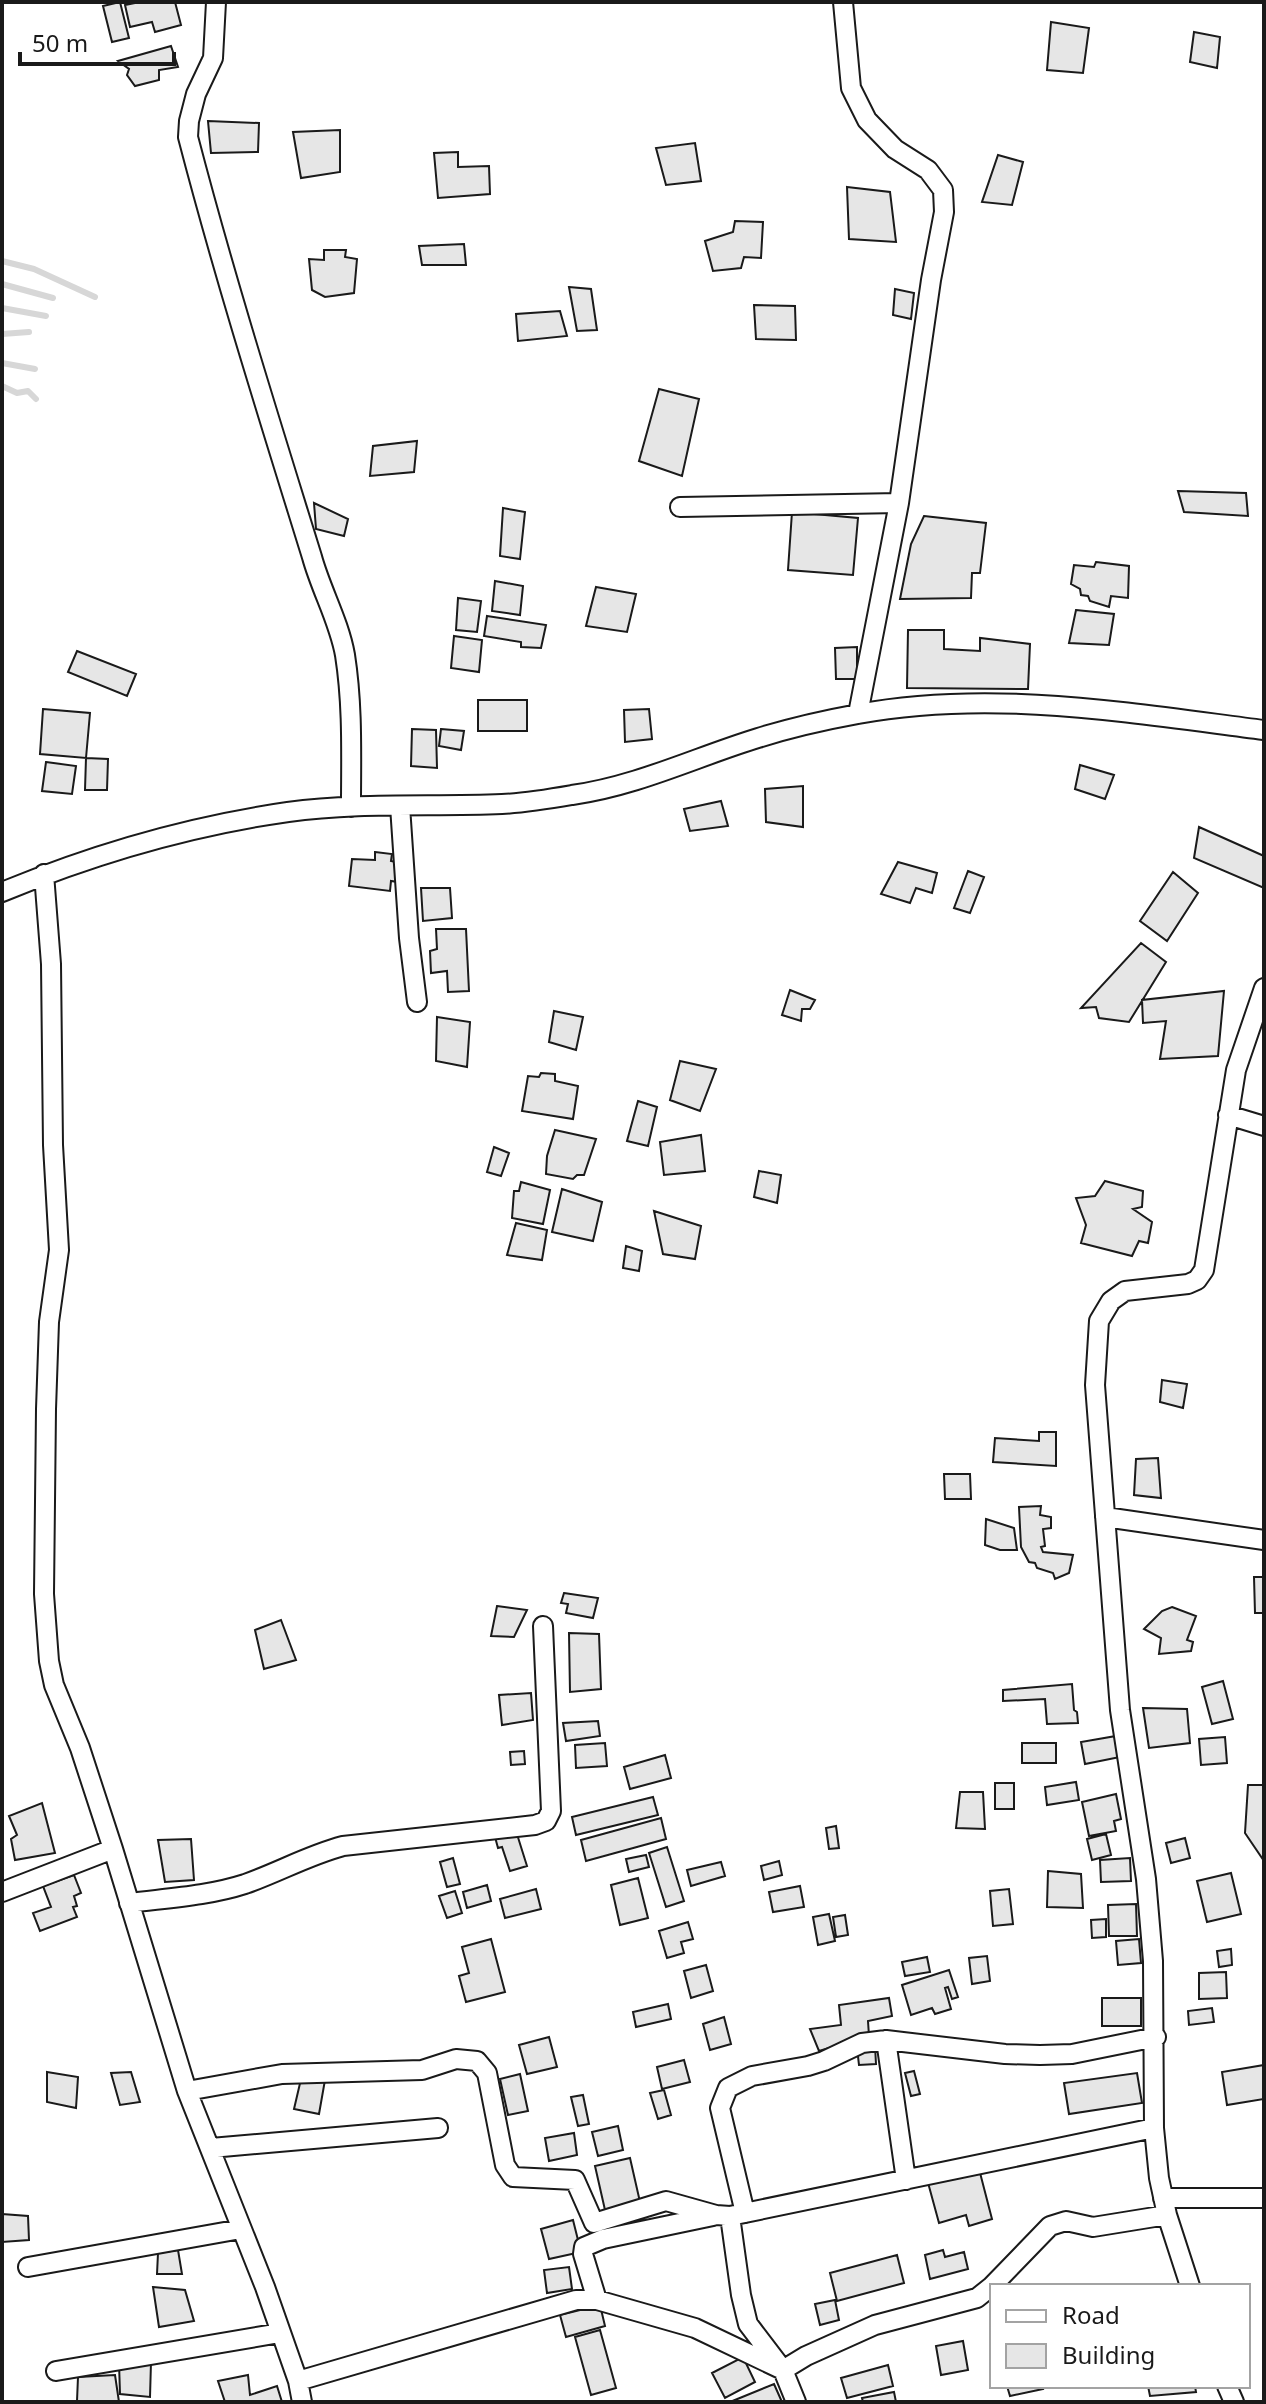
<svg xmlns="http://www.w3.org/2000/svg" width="1266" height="2404" font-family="'Noto Sans',sans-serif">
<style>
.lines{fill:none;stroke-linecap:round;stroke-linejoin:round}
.stream{stroke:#d7d7d7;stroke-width:6}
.building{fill:#e6e6e6;stroke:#1a1a1a;stroke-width:2}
.minor-casing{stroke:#1a1a1a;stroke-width:22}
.minor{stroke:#fff;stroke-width:18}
</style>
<rect width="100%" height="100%" fill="#fff"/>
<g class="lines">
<path class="stream" d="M 2,261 L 34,269 L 95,297
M 2,284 L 53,298
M 2,308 L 46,316
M 2,334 L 29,332
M 2,363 L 35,369
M 2,386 L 17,393 L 28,391 L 36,399"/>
</g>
<path class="building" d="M 120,2 L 129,38 L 112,42 L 103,6 Z
M 140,2 L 175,2 L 181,25 L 155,32 L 152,22 L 130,27 L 125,5 Z
M 1051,22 L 1089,28 L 1083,73 L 1047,70 Z
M 1194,32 L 1220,37 L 1217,68 L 1190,62 Z
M 171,46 L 178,67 L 159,70 L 159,80 L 135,86 L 127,75 L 129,69 L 118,61 Z
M 208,121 L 259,123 L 258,152 L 211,153 Z
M 340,130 L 340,172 L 301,178 L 293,132 Z
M 695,143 L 701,181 L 666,185 L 656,148 Z
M 458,152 L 458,167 L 489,166 L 490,194 L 438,198 L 434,153 Z
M 998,155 L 1023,162 L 1012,205 L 982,202 Z
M 847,187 L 890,192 L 896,242 L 849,239 Z
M 735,221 L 763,222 L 761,258 L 744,257 L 741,268 L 713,271 L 705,241 L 733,232 Z
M 464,244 L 466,265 L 422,265 L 419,246 Z
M 324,250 L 346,250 L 345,257 L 357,259 L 354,293 L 325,297 L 312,290 L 309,259 L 324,260 Z
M 569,287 L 591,289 L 597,330 L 577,331 Z
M 895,289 L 914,293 L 911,319 L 893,315 Z
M 754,305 L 795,306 L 796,340 L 756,339 Z
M 560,311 L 567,336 L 518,341 L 516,314 Z
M 659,389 L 699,399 L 682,476 L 639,461 Z
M 417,441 L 414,472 L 370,476 L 373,446 Z
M 1178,491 L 1246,493 L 1248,516 L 1184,512 Z
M 314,503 L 348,519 L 344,536 L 316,529 Z
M 503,508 L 525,512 L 520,559 L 500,556 Z
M 792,512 L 858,518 L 853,575 L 788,570 Z
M 924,516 L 986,523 L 980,573 L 972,573 L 971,598 L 900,599 L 911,544 Z
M 1096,562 L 1129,566 L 1128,598 L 1111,596 L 1109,607 L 1090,601 L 1088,596 L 1081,595 L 1080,589 L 1071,584 L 1074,565 L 1094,567 Z
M 495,581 L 523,586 L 520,615 L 492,611 Z
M 596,587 L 636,594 L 627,632 L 586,626 Z
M 458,598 L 481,601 L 477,632 L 456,630 Z
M 1076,610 L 1114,614 L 1109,645 L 1069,643 Z
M 487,616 L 546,625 L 541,648 L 521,647 L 521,642 L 484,636 Z
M 908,630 L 944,630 L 944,649 L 980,651 L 980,638 L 1030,644 L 1028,689 L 907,688 Z
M 454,636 L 482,640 L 479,672 L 451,668 Z
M 857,647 L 857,679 L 836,679 L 835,648 Z
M 77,651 L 136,674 L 127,696 L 68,672 Z
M 478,700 L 527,700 L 527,731 L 478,731 Z
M 43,709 L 90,713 L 86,758 L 40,754 Z
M 649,709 L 652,739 L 625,742 L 624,710 Z
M 412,729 L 436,730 L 437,768 L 411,766 Z
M 441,729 L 464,731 L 461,750 L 439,746 Z
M 86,758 L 108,759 L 107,790 L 85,790 Z
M 46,762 L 76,766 L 72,794 L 42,791 Z
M 1080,765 L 1114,775 L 1105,799 L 1075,789 Z
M 803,786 L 803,827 L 766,822 L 765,789 Z
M 721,801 L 728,826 L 690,831 L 684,809 Z
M 1199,827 L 1264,856 L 1264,888 L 1194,858 Z
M 375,852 L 392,854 L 391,861 L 400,863 L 398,882 L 391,881 L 390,891 L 349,886 L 352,859 L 375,860 Z
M 898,862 L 937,873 L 932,893 L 916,888 L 910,903 L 881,894 Z
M 968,871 L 984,877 L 970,913 L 954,908 Z
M 1173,872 L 1198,893 L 1167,941 L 1140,921 Z
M 421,888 L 450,888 L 452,918 L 423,921 Z
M 436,929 L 466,929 L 469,991 L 448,992 L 447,971 L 431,973 L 430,951 L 437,949 Z
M 1141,943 L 1166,962 L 1129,1022 L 1099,1018 L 1096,1007 L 1081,1008 Z
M 790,990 L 815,1000 L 810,1009 L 802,1009 L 801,1021 L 782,1015 Z
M 1224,991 L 1218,1056 L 1160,1059 L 1166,1021 L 1143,1023 L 1142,1000 Z
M 554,1011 L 583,1017 L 576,1050 L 549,1042 Z
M 437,1017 L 470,1022 L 467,1067 L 436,1061 Z
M 680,1061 L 716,1069 L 700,1111 L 670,1100 Z
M 541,1073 L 555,1074 L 555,1081 L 578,1086 L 573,1119 L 522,1111 L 528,1076 L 539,1077 Z
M 638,1101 L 657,1107 L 648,1146 L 627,1141 Z
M 555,1130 L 596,1139 L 584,1175 L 577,1175 L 573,1179 L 546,1174 L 547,1156 Z
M 701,1135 L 705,1171 L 664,1175 L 660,1142 Z
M 494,1147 L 509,1153 L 501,1176 L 487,1172 Z
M 759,1171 L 781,1175 L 777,1203 L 754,1197 Z
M 1105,1181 L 1143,1191 L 1142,1207 L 1133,1209 L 1152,1222 L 1148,1243 L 1139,1241 L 1132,1256 L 1081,1243 L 1086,1225 L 1076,1198 L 1095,1196 Z
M 521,1182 L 550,1190 L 543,1224 L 512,1218 L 514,1191 L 519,1191 Z
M 562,1189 L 602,1202 L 593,1241 L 552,1232 Z
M 654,1211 L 701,1226 L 695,1259 L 663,1254 Z
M 516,1223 L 547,1230 L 542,1260 L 507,1255 Z
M 626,1246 L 642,1251 L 639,1271 L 623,1268 Z
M 1162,1380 L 1187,1384 L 1183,1408 L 1160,1402 Z
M 1039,1432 L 1056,1432 L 1056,1466 L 993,1462 L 995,1438 L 1039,1441 Z
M 1158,1458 L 1161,1498 L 1134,1495 L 1136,1459 Z
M 944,1474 L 970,1474 L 971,1499 L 945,1499 Z
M 1041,1506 L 1040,1515 L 1051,1517 L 1051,1528 L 1043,1529 L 1045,1546 L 1041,1547 L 1043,1552 L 1073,1555 L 1069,1573 L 1055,1579 L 1053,1573 L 1037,1568 L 1035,1563 L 1029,1562 L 1021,1547 L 1019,1507 Z
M 986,1519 L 1014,1528 L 1017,1550 L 1000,1550 L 985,1545 Z
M 1254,1577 L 1264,1577 L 1264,1613 L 1255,1613 Z
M 564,1593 L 598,1598 L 593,1618 L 566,1613 L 568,1604 L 561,1603 Z
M 497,1606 L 527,1610 L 514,1637 L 491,1636 Z
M 1172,1607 L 1196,1616 L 1187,1640 L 1193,1642 L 1191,1651 L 1159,1654 L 1161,1638 L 1144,1629 L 1162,1611 Z
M 281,1620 L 296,1660 L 264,1669 L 255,1630 Z
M 569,1633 L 599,1634 L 601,1689 L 570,1692 Z
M 1223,1681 L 1233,1719 L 1212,1724 L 1202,1687 Z
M 1072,1684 L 1074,1710 L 1077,1712 L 1078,1723 L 1047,1724 L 1045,1699 L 1003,1701 L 1003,1690 Z
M 531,1693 L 533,1720 L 502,1725 L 499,1695 Z
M 1143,1708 L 1187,1709 L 1190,1743 L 1149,1748 Z
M 598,1721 L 600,1736 L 566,1741 L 563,1723 Z
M 1116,1736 L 1120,1757 L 1085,1764 L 1081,1742 Z
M 1225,1737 L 1227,1763 L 1201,1765 L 1199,1739 Z
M 605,1743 L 607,1766 L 576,1768 L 575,1745 Z
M 1022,1743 L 1056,1743 L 1056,1763 L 1022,1763 Z
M 524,1751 L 525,1764 L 511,1765 L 510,1752 Z
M 665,1755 L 671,1778 L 630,1789 L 624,1767 Z
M 1076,1782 L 1079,1800 L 1047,1805 L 1045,1787 Z
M 995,1783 L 1014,1783 L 1014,1809 L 995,1809 Z
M 1248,1785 L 1264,1785 L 1264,1861 L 1245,1833 Z
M 960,1792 L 983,1792 L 985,1829 L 956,1828 Z
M 1116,1794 L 1121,1819 L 1114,1821 L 1116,1831 L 1089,1836 L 1082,1802 Z
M 653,1797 L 658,1815 L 576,1835 L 572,1817 Z
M 42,1803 L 55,1853 L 15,1860 L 11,1839 L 17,1835 L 9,1816 Z
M 661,1818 L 666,1839 L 586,1861 L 581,1840 Z
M 836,1826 L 839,1848 L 829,1849 L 826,1828 Z
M 516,1831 L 527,1866 L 510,1871 L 502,1847 L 498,1848 L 495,1837 Z
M 1106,1834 L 1111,1855 L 1092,1860 L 1087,1839 Z
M 1185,1838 L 1190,1858 L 1171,1863 L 1166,1843 Z
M 191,1839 L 194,1880 L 165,1882 L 158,1840 Z
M 667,1847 L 684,1901 L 666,1907 L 649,1853 Z
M 646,1855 L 649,1867 L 629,1872 L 626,1859 Z
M 453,1858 L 460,1884 L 447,1887 L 440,1862 Z
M 1130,1858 L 1131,1881 L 1101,1882 L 1100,1860 Z
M 779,1861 L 782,1875 L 764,1880 L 761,1866 Z
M 721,1862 L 725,1876 L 691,1886 L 687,1870 Z
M 1048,1871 L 1081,1874 L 1083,1908 L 1047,1907 Z
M 1231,1873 L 1241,1914 L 1207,1922 L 1197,1881 Z
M 74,1875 L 81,1893 L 74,1896 L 77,1906 L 73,1907 L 77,1917 L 40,1931 L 33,1913 L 51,1907 L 43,1886 Z
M 638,1878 L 648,1918 L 620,1925 L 611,1885 Z
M 487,1885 L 491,1901 L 467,1908 L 463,1892 Z
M 800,1886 L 804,1907 L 773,1912 L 769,1892 Z
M 536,1889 L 541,1909 L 505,1918 L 500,1899 Z
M 1009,1889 L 1013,1924 L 993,1926 L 990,1891 Z
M 455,1891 L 462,1913 L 447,1918 L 439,1896 Z
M 1136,1904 L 1137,1936 L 1109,1936 L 1108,1905 Z
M 829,1914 L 835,1941 L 818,1945 L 813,1917 Z
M 845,1915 L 848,1935 L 836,1937 L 833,1917 Z
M 1106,1919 L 1106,1937 L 1092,1938 L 1091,1920 Z
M 688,1922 L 693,1939 L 681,1942 L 684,1953 L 667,1958 L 659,1931 Z
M 491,1939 L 505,1992 L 466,2002 L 459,1976 L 469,1973 L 462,1947 Z
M 1139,1939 L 1141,1963 L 1118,1965 L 1116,1941 Z
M 1231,1949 L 1232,1965 L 1219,1967 L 1217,1951 Z
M 987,1956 L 990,1981 L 972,1984 L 969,1958 Z
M 927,1957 L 930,1972 L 905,1976 L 902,1962 Z
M 706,1965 L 713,1991 L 691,1998 L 684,1971 Z
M 949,1970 L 958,1997 L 952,1999 L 948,1987 L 945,1988 L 951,2009 L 935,2014 L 932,2008 L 911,2015 L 902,1985 Z
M 1226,1972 L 1227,1998 L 1199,1999 L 1199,1973 Z
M 889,1998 L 892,2016 L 868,2021 L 869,2036 L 819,2051 L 810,2029 L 841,2025 L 839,2005 Z
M 1102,1998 L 1141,1998 L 1141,2026 L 1102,2026 Z
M 668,2004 L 671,2019 L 636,2027 L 633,2012 Z
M 1212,2008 L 1214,2022 L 1189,2025 L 1188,2011 Z
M 724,2017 L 731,2044 L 710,2050 L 703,2024 Z
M 549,2037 L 557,2067 L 527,2074 L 519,2045 Z
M 875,2046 L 876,2064 L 859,2065 L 857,2048 Z
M 684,2060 L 690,2082 L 662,2089 L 657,2067 Z
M 1264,2065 L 1264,2099 L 1227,2105 L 1222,2072 Z
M 914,2071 L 920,2094 L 911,2096 L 905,2073 Z
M 47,2072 L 78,2077 L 76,2108 L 47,2102 Z
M 131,2072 L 140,2102 L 120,2105 L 111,2073 Z
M 1137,2073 L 1142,2103 L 1069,2114 L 1064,2083 Z
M 520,2074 L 528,2111 L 508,2115 L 500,2079 Z
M 301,2079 L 325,2080 L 319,2114 L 294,2109 Z
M 664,2090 L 671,2115 L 658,2119 L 650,2093 Z
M 583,2095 L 589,2124 L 578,2126 L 571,2097 Z
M 618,2126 L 623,2150 L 598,2156 L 592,2132 Z
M 574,2133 L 577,2155 L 549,2161 L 545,2138 Z
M 630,2158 L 640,2202 L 605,2210 L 595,2166 Z
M 978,2165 L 992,2219 L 969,2226 L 966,2215 L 939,2223 L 927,2179 Z
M 2,2214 L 28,2216 L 29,2240 L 2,2242 Z
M 573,2220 L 581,2252 L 549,2259 L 541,2229 Z
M 178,2250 L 182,2274 L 157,2274 L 158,2253 Z
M 943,2250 L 945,2257 L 964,2252 L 968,2269 L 930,2279 L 925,2255 Z
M 897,2255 L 904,2283 L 837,2301 L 830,2273 Z
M 569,2267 L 572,2289 L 547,2293 L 544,2270 Z
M 153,2287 L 185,2290 L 194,2321 L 159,2327 Z
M 835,2300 L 839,2320 L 820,2325 L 815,2304 Z
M 600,2305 L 605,2326 L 566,2337 L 560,2315 Z
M 600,2330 L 616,2388 L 591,2395 L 575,2337 Z
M 963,2341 L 968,2370 L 941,2375 L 936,2346 Z
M 743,2357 L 755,2382 L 725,2398 L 712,2373 Z
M 151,2362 L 150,2397 L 120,2394 L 119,2363 Z
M 888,2365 L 893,2386 L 847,2398 L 841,2378 Z
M 115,2375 L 119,2402 L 77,2401 L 78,2377 Z
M 248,2375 L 250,2395 L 277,2386 L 282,2402 L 225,2402 L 218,2381 Z
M 774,2384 L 782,2402 L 730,2402 Z
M 1007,2386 L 1042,2386 L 1043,2389 L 1010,2396 Z
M 1148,2386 L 1195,2386 L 1196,2392 L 1150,2396 Z
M 894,2392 L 896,2402 L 863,2402 L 862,2398 Z"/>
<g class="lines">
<g class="minor-casing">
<path id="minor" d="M 216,2 L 213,58 L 196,94 L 189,121 L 188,137 C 225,279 269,418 312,557 C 321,590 339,621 345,655 C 353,706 351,756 351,807
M 843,2 L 851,88 L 867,120 L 895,149 L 928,170 L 943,190 L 944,212 L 931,280 L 899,503 L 858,714
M 680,507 L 899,503
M 400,806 L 409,938 L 417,1002
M 44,874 L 51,964 L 53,1145 L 59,1250 L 49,1322 L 46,1409 L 44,1594 L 49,1661 L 54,1685 L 80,1748 L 113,1849 L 187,2091 L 265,2287 L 298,2381 L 302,2402
M 2,892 C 94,854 190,826 288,812 C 359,802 431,807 502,804 C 525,803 549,799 572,795 C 637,786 696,757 758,738 C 790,728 825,720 858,714 C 992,689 1130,713 1264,730
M 1228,1115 L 1264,1126
M 1105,1517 L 1264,1540
M 2,1892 L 113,1849
M 129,1903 C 168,1898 208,1896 245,1884 C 279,1872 309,1855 343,1846 L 535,1825 L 546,1821 L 551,1811 L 543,1626
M 886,2040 L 906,2180
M 187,2091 L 282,2074 L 422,2070 L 456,2059 L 477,2061 L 487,2073 L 505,2165 L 513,2177 L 575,2180 L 594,2223 L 666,2201 L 716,2215 L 730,2216 L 1154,2128
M 211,2148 L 438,2128
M 1163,2198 L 1264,2198
M 745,2213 L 720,2108 L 728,2088 L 752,2076 L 808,2066 L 824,2061 L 862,2043 L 886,2040 L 1005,2054 L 1040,2055 L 1072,2054 L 1156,2037
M 730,2216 L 741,2295 L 748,2324 L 783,2370 L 796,2402
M 28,2267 L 241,2229
M 992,2286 L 1050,2226 L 1066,2221 L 1093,2227 L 1167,2215
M 1190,2286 L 1167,2215 L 1159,2178 L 1154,2128 L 1153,1961 L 1146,1879 L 1120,1710 L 1095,1385 L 1099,1321 L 1111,1301 L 1125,1291 L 1188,1284 L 1197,1280 L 1204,1270 L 1236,1070 L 1264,988
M 597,2300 L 583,2254 L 584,2247 L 603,2239 L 713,2216
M 56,2371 L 280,2333
M 298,2381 L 576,2300 L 597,2300 L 695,2328 L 783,2370 L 806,2356 L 875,2325 L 977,2298 L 992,2286
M 1227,2386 L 1234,2402"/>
</g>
<use href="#minor" class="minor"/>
</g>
<rect width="1266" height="2404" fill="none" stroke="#1a1a1a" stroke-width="8"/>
<rect x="990" y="2284" width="260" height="104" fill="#ffffff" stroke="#a3a3a3" stroke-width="2"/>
<rect x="1006" y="2310" width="40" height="12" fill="#ffffff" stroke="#a3a3a3" stroke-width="2"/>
<text x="1062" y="2324" font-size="24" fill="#1a1a1a">Road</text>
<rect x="1006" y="2344" width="40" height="24" fill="#e6e6e6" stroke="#a3a3a3" stroke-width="2"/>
<text x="1062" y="2364" font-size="24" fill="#1a1a1a">Building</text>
<path d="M20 52v12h154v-12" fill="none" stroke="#1a1a1a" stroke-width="4"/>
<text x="32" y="52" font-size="24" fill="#1a1a1a" stroke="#ffffff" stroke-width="6" paint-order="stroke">50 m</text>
</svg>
